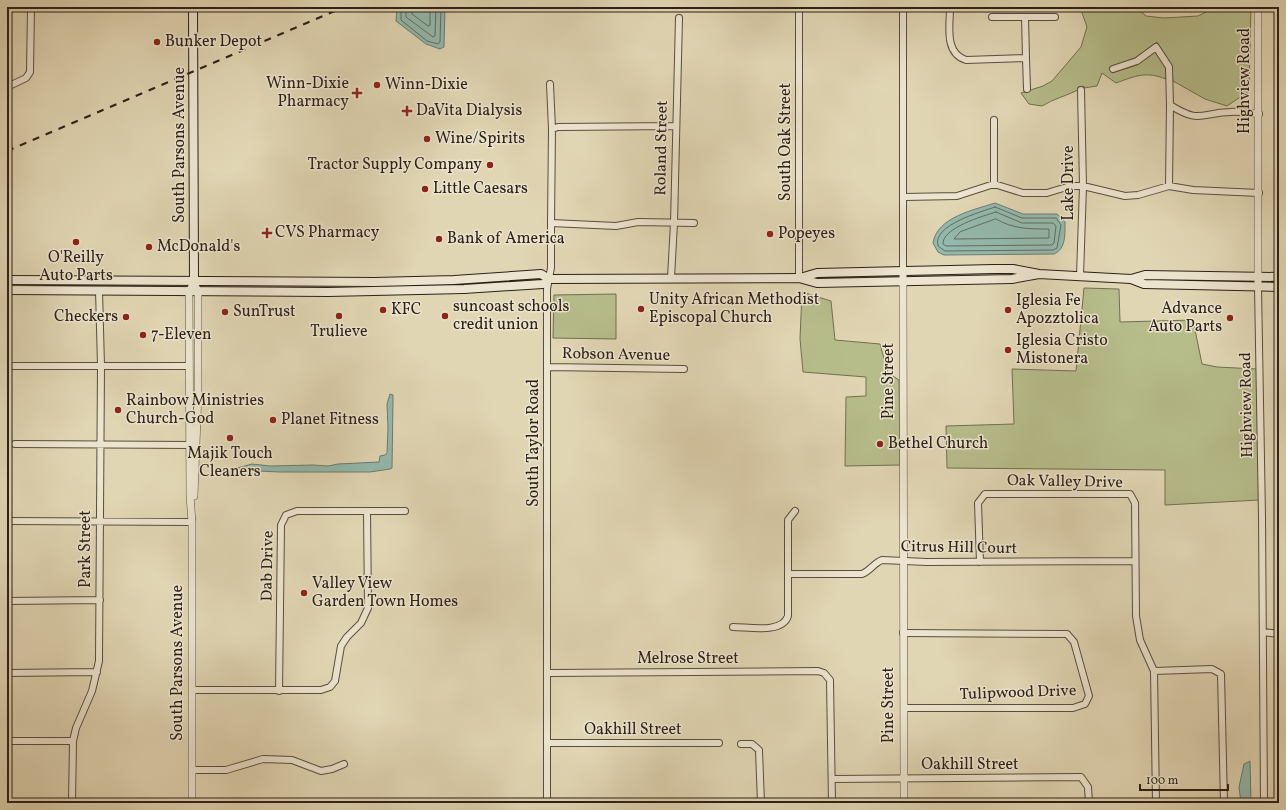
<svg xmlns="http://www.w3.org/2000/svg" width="1286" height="810" font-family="Vollkorn,serif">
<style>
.green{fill:#b6bd8b;stroke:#716f51}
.water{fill:#94b9ad;stroke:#6a7c71}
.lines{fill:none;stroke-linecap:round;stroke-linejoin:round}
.shore{stroke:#606d62;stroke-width:1}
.minor-casing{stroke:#594e3e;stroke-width:8}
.tertiary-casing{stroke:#594e3e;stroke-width:8}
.secondary-casing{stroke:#2c2117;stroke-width:10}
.minor{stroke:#ece4ce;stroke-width:6}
.tertiary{stroke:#ece4ce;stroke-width:7}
.secondary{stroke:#ece4ce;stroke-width:8}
.rail{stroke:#2c2117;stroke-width:2;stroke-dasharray:7 7;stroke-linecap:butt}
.poi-dot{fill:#8f2418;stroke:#ece4ce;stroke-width:1.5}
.labels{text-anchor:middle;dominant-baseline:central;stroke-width:3;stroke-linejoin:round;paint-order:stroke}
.poi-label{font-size:16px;fill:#2c2117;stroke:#ece4ce;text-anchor:start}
.street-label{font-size:16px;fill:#2c2117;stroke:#ece4ce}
</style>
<rect width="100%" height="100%" fill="#e1d6b4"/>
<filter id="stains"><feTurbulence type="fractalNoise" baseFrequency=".005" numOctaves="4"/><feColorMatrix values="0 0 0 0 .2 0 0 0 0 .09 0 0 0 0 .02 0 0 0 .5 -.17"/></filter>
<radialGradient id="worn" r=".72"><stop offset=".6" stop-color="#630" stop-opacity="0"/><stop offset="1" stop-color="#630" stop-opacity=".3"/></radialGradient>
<path class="green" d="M 1080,7 L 1136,7 L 1146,16 L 1164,18 L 1198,16 L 1216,7 L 1251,7 L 1249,91 L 1227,106 L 1205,99 L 1173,81 L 1171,65 L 1157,42 L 1135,58 L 1110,67 L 1112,73 L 1137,65 L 1155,52 L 1166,68 L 1166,79 C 1146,71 1135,76 1116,83 L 1102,73 L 1097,86 L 1084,88 L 1084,86 L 1078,87 L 1078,90 C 1066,96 1053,99 1042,106 L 1029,104 L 1021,93 L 1043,86 L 1052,81 L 1081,47 L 1087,27 Z
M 1084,288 L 1119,289 L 1120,322 L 1193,320 L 1202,364 L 1217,367 L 1257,369 L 1259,500 L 1165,505 L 1165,470 L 947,468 L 946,426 L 1014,424 L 1012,369 L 1076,371 Z
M 802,292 L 831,301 L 835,340 L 880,344 L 888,373 L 899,380 L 900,465 L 845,466 L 846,397 L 866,396 L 866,377 L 803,372 L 800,339 Z
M 616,294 L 616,339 L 553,338 L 554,295 Z"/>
<path class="water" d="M 397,7 L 445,7 L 444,47 L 440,49 L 426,44 L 396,21 Z
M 995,203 L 1023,214 L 1057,214 L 1065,222 C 1065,234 1066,249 1054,254 L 944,255 L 938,252 L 933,243 C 937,217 974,210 995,203 Z
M 390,394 L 393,395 L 393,402 L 392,468 L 390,469 L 370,472 L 280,472 L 234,470 L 234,469 L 252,464 L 270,466 L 313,465 L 328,466 L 338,464 L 379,462 L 380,456 L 385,455 L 387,453 L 388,428 L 387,404 Z
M 1250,761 L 1251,803 L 1241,803 L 1239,787 L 1244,764 Z"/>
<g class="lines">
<path class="shore" d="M 401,7 L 401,20 L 427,41 L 438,44 L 440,42 L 441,7
M 406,7 L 406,17 L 433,37 L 435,36 L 436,7
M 412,7 L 412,14 L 428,26 L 430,25 L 430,7
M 995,207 L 1022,218 L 1056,218 L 1061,225 L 1057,248 L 1053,250 L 945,251 L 938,246 C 932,225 981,212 995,207 Z
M 996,212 L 1022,223 L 1053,223 L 1056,226 L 1054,243 L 1052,245 L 946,246 L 943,244 C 942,228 983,216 996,212 Z
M 996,219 C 1013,229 1029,229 1049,229 L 1049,238 L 954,239 L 960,232 Z"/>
<g class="minor-casing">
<path id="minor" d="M 799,7 L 799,278
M 903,7 L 903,272
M 950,7 C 950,26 944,53 966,60 L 1026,58 L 1025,17 L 992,17
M 1025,17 L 1055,17
M 1026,58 L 1027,89
M 1113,69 L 1137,61 L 1156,47 L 1169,67 L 1170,105 L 1169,186
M 7,87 L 26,78 L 30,72 L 31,7
M 1170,105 C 1200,124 1200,113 1230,112 C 1239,111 1249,113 1259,114
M 994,120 L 994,184
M 552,129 L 558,127 L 675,126
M 904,197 L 957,196 L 994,184 L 1023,193 L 1047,193 L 1070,186 L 1083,186 L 1125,196 L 1138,195 L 1169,186 L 1193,190 L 1259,193
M 551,223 L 616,226 L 638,222 L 694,223
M 1080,276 L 1083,186 L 1081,90
M 671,278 L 674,223 L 679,18
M 1258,287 L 1262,516 L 1264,803
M 13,366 L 188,366
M 547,367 L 684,369
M 15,444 L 194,445
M 7,521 L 192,522
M 980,562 L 978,503 L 985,494 L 1130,494 L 1135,503 L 1136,616 L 1140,640 L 1154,671 L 1156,803
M 788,574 L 862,574 C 870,571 874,563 882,560 L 927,562 L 1135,561
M 7,601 L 100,600
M 733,627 C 749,627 782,634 788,616 L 788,520 L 795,511
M 1263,632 L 1279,634
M 903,633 L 1067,634 L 1074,642 L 1089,696 L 1085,704 L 1073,708 L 904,708
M 1154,671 L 1212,669 L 1221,674 L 1224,803
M 7,673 L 97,672
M 548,673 L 818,671 L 824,673 L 830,680 L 832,803
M 192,690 L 321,690 L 330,687 L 335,681 L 341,646 L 347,637 L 361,623 L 368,608 L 367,511
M 279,691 L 281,525 L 286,515 L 297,511 L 405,511
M 7,741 L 73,741
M 547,743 L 719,743
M 741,744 L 752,744 L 759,750 L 761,803
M 192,770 L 226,770 L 263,759 L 292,760 L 321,771 L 332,769 L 344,764
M 832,779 L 1081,777 L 1088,787 L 1089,803
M 72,803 L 73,741 L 76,728 L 92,691 L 99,661 L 101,366 L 99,290
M 547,803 L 547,289 L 551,268 L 551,223 L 552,129 L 550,84"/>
</g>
<g class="tertiary-casing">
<path id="tertiary" d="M 903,272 L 904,803
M 1258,282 L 1258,7
M 194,496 L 198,392 L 198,292 L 196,287
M 192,803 L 192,522 L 190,496 L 189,292 L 194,282"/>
</g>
<g class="secondary-casing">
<path id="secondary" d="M 193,7 L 194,282
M 800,278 L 817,273 L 994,269 L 1013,269 L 1039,274 L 1131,279 L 1145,275 L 1279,277
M 1131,279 L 1144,284 L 1279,287
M 7,280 L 375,282 L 454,280 L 541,274 L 549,279 L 799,278 L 817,283 L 1012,279 L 1039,274
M 7,290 L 328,292 L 464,289 L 543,284 L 549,279"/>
</g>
<use href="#minor" class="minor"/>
<use href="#tertiary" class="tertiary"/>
<use href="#secondary" class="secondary"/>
<path class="rail" d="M 7,151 L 344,7"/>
</g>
<g class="poi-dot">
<circle cx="157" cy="42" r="4"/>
<circle cx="377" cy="85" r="4"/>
<path d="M355 87h4v4h4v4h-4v4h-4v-4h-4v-4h4z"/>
<path d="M405 105h4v4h4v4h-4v4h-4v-4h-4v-4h4z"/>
<circle cx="427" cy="139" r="4"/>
<circle cx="490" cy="165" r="4"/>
<circle cx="425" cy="189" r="4"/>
<path d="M265 227h4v4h4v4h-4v4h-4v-4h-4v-4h4z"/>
<circle cx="770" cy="234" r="4"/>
<circle cx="439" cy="239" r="4"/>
<circle cx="76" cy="242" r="4"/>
<circle cx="149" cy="247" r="4"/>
<circle cx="641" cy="309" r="4"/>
<circle cx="383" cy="310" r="4"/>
<circle cx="1008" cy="310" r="4"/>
<circle cx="225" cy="312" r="4"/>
<circle cx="339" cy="316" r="4"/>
<circle cx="445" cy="316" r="4"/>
<circle cx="126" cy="317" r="4"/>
<circle cx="1230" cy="318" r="4"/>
<circle cx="143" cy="335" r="4"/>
<circle cx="1008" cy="350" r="4"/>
<circle cx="118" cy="410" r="4"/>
<circle cx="273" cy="420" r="4"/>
<circle cx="230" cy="438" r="4"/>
<circle cx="880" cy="444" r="4"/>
<circle cx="304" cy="593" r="4"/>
</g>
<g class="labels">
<g class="poi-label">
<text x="165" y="42">Bunker Depot</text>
<text x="349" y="84" text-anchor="end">Winn-Dixie<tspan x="349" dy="18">Pharmacy</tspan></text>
<text x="385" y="85">Winn-Dixie</text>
<text x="416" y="111">DaVita Dialysis</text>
<text x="435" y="139">Wine/Spirits</text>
<text x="482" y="165" text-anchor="end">Tractor Supply Company</text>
<text x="433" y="189">Little Caesars</text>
<text x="275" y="233">CVS Pharmacy</text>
<text x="778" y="234">Popeyes</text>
<text x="447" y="239">Bank of America</text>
<text x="157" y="247">McDonald's</text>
<text x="76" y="258" text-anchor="middle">O'Reilly<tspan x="76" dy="18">Auto Parts</tspan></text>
<text x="649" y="300">Unity African Methodist<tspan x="649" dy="18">Episcopal Church</tspan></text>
<text x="1016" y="301">Iglesia Fe<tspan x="1016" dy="18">Apozztolica</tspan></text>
<text x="453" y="307">suncoast schools<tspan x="453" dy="18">credit union</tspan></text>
<text x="1222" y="309" text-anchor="end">Advance<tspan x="1222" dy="18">Auto Parts</tspan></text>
<text x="391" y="310">KFC</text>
<text x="233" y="312">SunTrust</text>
<text x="118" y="317" text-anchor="end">Checkers</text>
<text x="339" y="332" text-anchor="middle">Trulieve</text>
<text x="151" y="335">7-Eleven</text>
<text x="1016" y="341">Iglesia Cristo<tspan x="1016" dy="18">Mistonera</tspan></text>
<text x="126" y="401">Rainbow Ministries<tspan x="126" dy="18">Church-God</tspan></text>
<text x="281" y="420">Planet Fitness</text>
<text x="888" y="444">Bethel Church</text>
<text x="230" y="454" text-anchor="middle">Majik Touch<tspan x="230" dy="18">Cleaners</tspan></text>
<text x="312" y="584">Valley View<tspan x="312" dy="18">Garden Town Homes</tspan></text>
</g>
<g class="street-label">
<text transform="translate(1245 81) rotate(-90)">Highview Road</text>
<text transform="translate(786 142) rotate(-90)">South Oak Street</text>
<text transform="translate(180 145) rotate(-90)">South Parsons Avenue</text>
<text transform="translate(662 148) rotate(-89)">Roland Street</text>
<text transform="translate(1069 183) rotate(-90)">Lake Drive</text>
<text transform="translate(616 355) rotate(1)">Robson Avenue</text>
<text transform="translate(889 381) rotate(-90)">Pine Street</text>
<text transform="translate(1247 405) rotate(-91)">Highview Road</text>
<text transform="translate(534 443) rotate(-90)">South Taylor Road</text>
<text transform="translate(1065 482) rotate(1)">Oak Valley Drive</text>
<text transform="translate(959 548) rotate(1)">Citrus Hill Court</text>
<text transform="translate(86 549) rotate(-90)">Park Street</text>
<text transform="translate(268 566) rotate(-89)">Dab Drive</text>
<text x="688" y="659">Melrose Street</text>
<text transform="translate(178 663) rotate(-90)">South Parsons Avenue</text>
<text transform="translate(1018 693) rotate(-2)">Tulipwood Drive</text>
<text transform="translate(889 705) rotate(-90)">Pine Street</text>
<text x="633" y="730">Oakhill Street</text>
<text x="970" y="765">Oakhill Street</text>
</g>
</g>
<rect width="1286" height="810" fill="none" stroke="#e1d6b4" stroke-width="24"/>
<rect x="8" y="8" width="1270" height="794" fill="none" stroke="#2c2117" stroke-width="2"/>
<rect x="12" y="12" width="1262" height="786" fill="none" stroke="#2c2117"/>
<path d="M1140 784v6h88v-6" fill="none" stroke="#2c2117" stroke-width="2"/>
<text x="1146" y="784" font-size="12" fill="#2c2117" stroke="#ece4ce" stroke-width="3" paint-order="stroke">100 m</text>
<rect width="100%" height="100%" filter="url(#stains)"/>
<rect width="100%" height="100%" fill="url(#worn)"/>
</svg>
